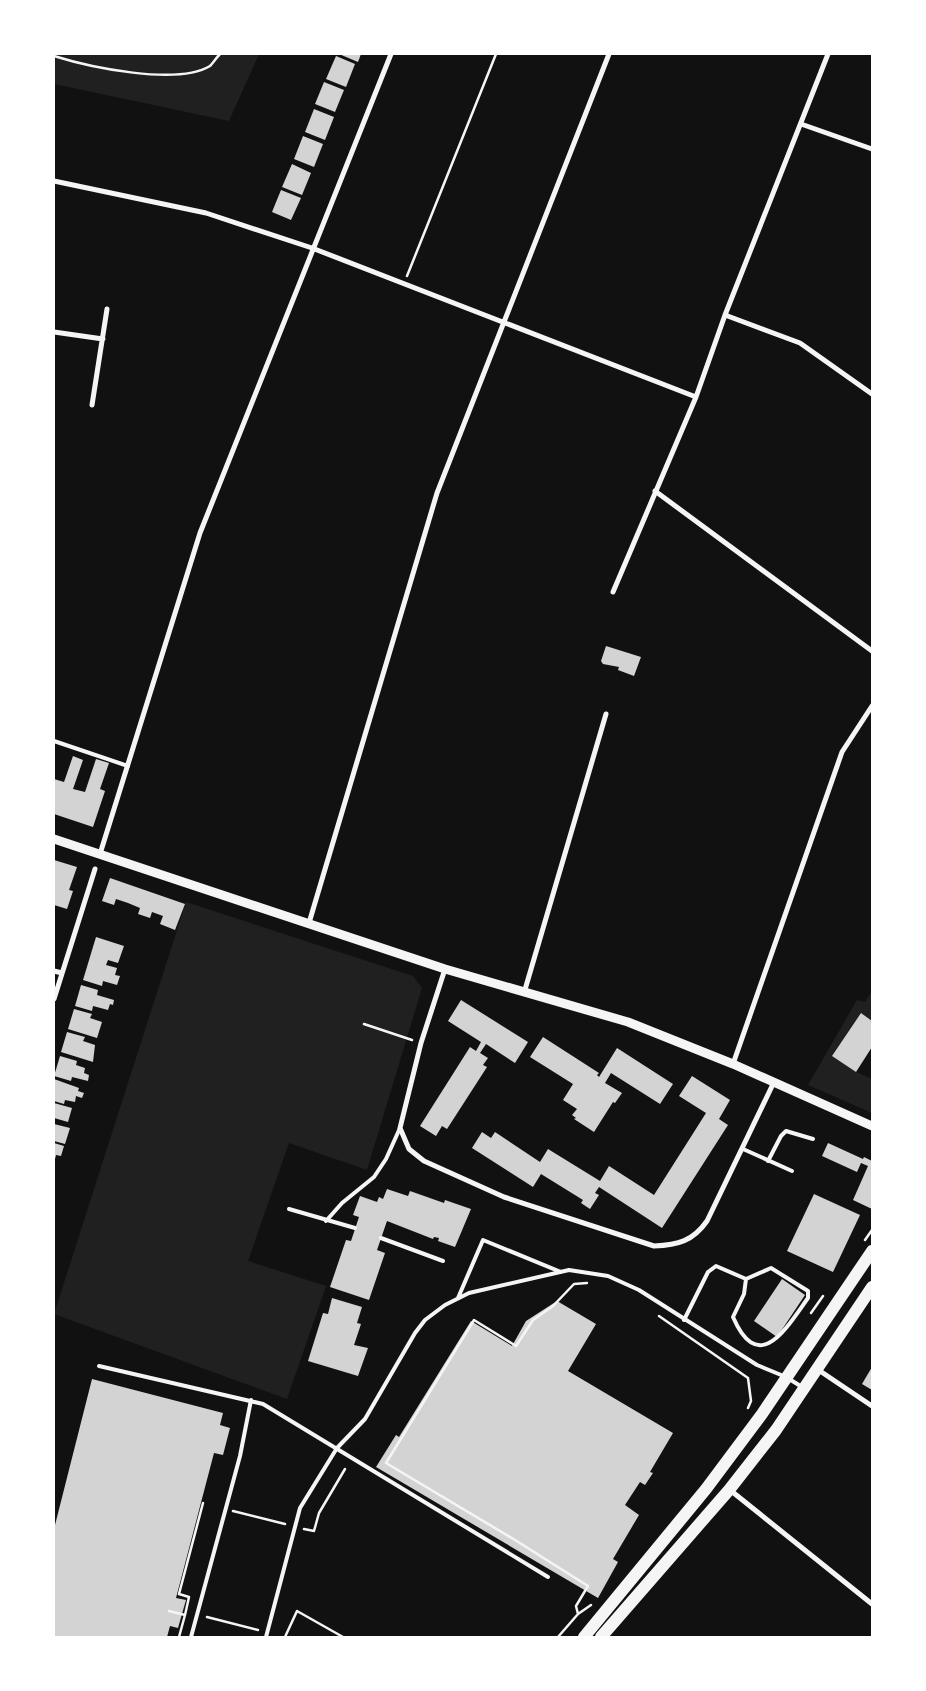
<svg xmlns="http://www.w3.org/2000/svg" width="926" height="1691" font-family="'Noto Sans',sans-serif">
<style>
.green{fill:#202020}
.building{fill:#d3d3d3}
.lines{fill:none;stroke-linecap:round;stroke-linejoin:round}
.path{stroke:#f5f5f5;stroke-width:2.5}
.service{stroke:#f5f5f5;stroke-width:4}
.minor{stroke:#f5f5f5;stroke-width:5}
.tertiary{stroke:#f5f5f5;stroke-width:9}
.primary{stroke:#f5f5f5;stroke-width:12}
</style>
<rect width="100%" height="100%" fill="#111"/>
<path class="green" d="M 54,54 L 259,54 L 229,121 L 54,84 Z
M 186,902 L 413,976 L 422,988 L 367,1170 L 289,1143 L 248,1261 L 326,1286 L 287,1399 L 54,1314 Z
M 872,991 L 872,1021 L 861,1013 L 832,1056 L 856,1072 L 872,1079 L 872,1113 L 808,1085 L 857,1000 L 865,1002 Z"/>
<path class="building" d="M 339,54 L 361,54 L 358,62 Z
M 336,56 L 355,64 L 346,87 L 326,79 Z
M 324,82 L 344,90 L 335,112 L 315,104 Z
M 314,109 L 334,117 L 325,140 L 305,132 Z
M 303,136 L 323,144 L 314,167 L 294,159 Z
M 292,164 L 311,173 L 302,195 L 282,187 Z
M 281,190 L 301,198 L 291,220 L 272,212 Z
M 606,646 L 641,657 L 634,676 L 618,670 L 619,667 L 603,664 L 601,661 Z
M 73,756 L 83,760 L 73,789 L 85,792 L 96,759 L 109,763 L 100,789 L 105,791 L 93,827 L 54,814 L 54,779 L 64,782 Z
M 54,860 L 77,867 L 69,890 L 73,891 L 67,909 L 54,905 Z
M 110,878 L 185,904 L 175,930 L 160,924 L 163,916 L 152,912 L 150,918 L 138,914 L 140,908 L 128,903 L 116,899 L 114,905 L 102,901 Z
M 96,937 L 124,946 L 118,963 L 108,960 L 106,965 L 117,968 L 115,975 L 120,976 L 117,985 L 103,981 L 102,986 L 83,980 Z
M 81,985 L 98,990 L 97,995 L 114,1000 L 113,1005 L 110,1004 L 108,1010 L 93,1006 L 92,1011 L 75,1006 Z
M 461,1000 L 528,1042 L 515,1063 L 486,1044 L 480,1053 L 488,1058 L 483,1065 L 487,1067 L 447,1129 L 442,1126 L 436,1136 L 420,1126 L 470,1047 L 476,1051 L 481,1042 L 448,1021 Z
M 74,1009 L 92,1014 L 90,1018 L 102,1022 L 97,1038 L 68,1029 Z
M 861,1013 L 872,1021 L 872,1047 L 856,1072 L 832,1056 Z
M 67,1032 L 85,1037 L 83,1041 L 95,1045 L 93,1062 L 61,1052 Z
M 543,1037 L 599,1073 L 597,1075 L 599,1077 L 617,1048 L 673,1084 L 660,1104 L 611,1073 L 605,1083 L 622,1093 L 615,1103 L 613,1102 L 594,1132 L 574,1119 L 576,1118 L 572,1115 L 577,1109 L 563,1100 L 573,1084 L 530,1057 Z
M 60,1056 L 77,1061 L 76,1065 L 85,1068 L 84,1073 L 89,1075 L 88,1081 L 72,1077 L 71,1081 L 54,1076 Z
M 692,1076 L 730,1100 L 719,1119 L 728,1125 L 662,1228 L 599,1187 L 595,1193 L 599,1195 L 590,1209 L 581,1203 L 583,1200 L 541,1174 L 533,1187 L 472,1148 L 482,1132 L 491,1138 L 495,1132 L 540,1162 L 548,1149 L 600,1181 L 609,1166 L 654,1195 L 706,1113 L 679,1096 Z
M 54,1079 L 79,1088 L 78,1091 L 84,1093 L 82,1098 L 76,1096 L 75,1102 L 65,1100 L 64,1104 L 54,1101 Z
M 54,1103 L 72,1108 L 68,1122 L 54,1118 Z
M 54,1124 L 70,1128 L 65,1144 L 54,1141 Z
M 54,1143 L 64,1146 L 61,1156 L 56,1155 L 54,1163 Z
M 828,1143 L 863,1159 L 864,1157 L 872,1161 L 872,1209 L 853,1200 L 868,1166 L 861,1163 L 857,1172 L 822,1156 Z
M 387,1189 L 408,1196 L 410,1191 L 444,1203 L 445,1200 L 471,1209 L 455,1247 L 438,1241 L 439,1238 L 434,1237 L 433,1239 L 387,1221 L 377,1250 L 385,1253 L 369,1300 L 330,1287 L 346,1240 L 351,1241 L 359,1217 L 353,1215 L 360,1196 L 377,1202 L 379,1197 L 383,1199 Z
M 814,1194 L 860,1215 L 833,1272 L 787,1251 Z
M 782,1279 L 805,1295 L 777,1337 L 754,1321 Z
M 332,1298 L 362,1307 L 357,1323 L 361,1324 L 354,1345 L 368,1348 L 358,1376 L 308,1361 L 323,1313 L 328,1314 Z
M 557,1301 L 596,1324 L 568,1371 L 673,1433 L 650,1472 L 653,1473 L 645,1485 L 640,1482 L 625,1505 L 639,1515 L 613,1559 L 618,1562 L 598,1598 L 376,1467 L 396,1435 L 399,1437 L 471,1321 L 512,1346 L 526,1321 Z
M 872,1367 L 872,1390 L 862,1384 Z
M 92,1379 L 223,1413 L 220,1425 L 230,1428 L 223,1455 L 214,1453 L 176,1598 L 186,1600 L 178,1628 L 170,1626 L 167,1637 L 54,1637 L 54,1529 Z"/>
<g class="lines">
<path class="path" d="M 54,56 C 89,67 177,86 210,66 C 213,63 217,57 220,54
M 407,276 L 496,54
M 364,1024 L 412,1040
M 865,1240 L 872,1230
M 811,1313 L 823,1296
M 659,1316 L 748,1378 L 751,1401 L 748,1408
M 233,1511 L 285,1524
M 304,1529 L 314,1531 L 319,1513 L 345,1469
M 169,1611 L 185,1615 L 189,1597 L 179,1594 L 203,1503
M 578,1614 L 576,1606 L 588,1586 L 515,1540 L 386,1463 L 474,1320 L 516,1346 L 533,1320 L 553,1306 L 574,1284 L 587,1283
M 207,1617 L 258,1630
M 179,1637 L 185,1615
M 285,1637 L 297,1611 L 343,1637
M 558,1637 L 578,1614 L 591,1605"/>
<path class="service" d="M 54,741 L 128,766
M 743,1149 L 792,1171
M 768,1161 L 781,1136 L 786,1131 L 813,1139
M 289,1209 L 355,1228
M 326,1221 L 342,1203 L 374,1177 L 386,1159 L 400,1128
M 381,1238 L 443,1261
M 771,1268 L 808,1291 L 808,1298 C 787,1327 759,1377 733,1317 L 744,1294 L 746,1279 Z
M 458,1298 L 483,1240 L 561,1272
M 684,1320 L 708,1272 L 716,1266 L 746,1279
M 99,1366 L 263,1404 L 548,1577
M 191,1637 L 240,1456 L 251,1400
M 266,1637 L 300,1508 L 337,1448 L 365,1419 L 415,1333 L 425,1320 L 445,1305 L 469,1293 L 569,1270 L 608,1276 L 639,1290 L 757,1365 L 786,1377 L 802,1387"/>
<path class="minor" d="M 801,124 L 872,149
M 54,181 L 206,213 L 312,248 L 696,397
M 725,315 L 800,343 L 872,394
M 54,332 L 103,339
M 92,405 L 107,309
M 655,491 L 872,651
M 613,592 L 696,397 L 725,315 L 828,54
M 100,854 L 200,533 L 391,54
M 309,923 L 437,493 L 609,54
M 445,969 L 421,1043 L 400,1128 L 409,1149 L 424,1161 L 504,1197 L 654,1246 C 678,1245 693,1241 707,1221 L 774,1082
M 54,971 L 62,973
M 524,993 L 606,714
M 54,999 L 95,869
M 733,1064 L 842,752 L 872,706
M 817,1369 L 872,1406
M 730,1490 L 872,1604"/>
<path class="tertiary" d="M 54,839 L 445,969 L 628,1022 L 733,1064 L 872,1126"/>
<path class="primary" d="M 584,1637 L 706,1489 L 762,1414 L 872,1251
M 601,1637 L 729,1490 L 776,1430 L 872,1287"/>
</g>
<rect width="926" height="1691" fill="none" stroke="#ffffff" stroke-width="110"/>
</svg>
